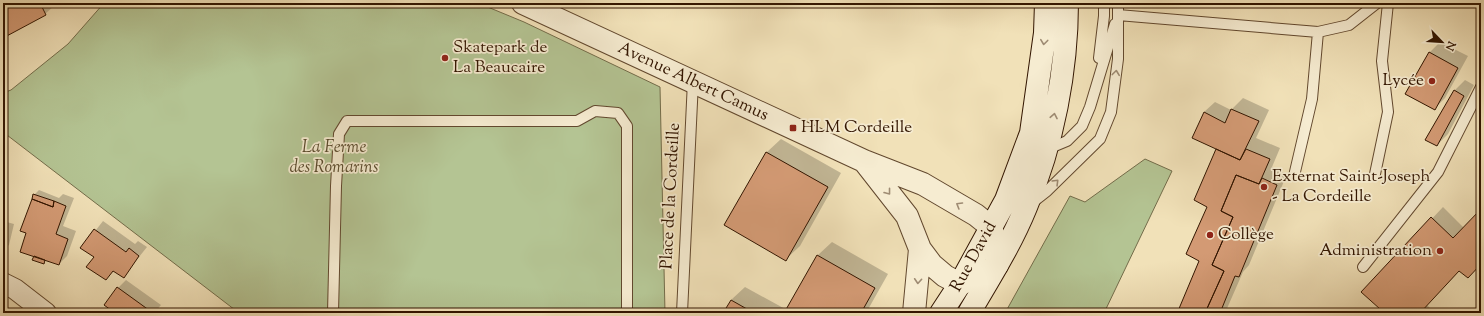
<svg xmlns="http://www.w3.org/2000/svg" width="1484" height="316" font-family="'Sorts Mill Goudy',serif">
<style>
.green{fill:#b4c493;stroke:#736c4a}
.shadow{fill:#0003}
.building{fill:#d39a74;stroke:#321500}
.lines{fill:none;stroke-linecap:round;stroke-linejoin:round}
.service-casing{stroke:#62482e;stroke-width:12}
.minor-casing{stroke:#62482e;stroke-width:22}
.tertiary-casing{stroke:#62482e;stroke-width:24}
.secondary-casing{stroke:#321500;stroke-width:24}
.service{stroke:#f6ecd1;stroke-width:10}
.minor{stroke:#f6ecd1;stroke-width:20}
.tertiary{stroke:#f6ecd1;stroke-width:22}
.secondary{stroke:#f6ecd1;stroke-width:22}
.oneway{stroke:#9e8b73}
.poi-dot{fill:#8f2418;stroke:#f6ecd1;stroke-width:1.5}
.labels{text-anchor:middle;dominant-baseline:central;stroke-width:3.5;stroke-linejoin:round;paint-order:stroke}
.poi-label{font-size:17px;fill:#321500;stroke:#f6ecd1;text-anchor:start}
.street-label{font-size:17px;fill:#321500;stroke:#f6ecd1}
.park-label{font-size:17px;font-style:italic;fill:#594a2c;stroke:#f6ecd1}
</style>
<rect width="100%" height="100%" fill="#f1e1b8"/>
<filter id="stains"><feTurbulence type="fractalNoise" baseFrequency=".005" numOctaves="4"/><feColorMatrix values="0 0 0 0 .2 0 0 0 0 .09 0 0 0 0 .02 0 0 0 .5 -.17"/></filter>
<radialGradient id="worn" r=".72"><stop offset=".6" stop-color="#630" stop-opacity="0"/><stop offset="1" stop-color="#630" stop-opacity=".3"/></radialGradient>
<path class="green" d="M 104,3 L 478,3 L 524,22 L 660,87 L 665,313 L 239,313 L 3,132 L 3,93 L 11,90 L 68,44 Z
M 1145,159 L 1172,171 L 1104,313 L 1005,313 L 1070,196 L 1085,202 Z"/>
<path class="shadow" d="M 3,3 L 52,3 L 54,6 L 45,14 L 3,37 Z
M 1440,42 L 1468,56 L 1445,98 L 1434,109 L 1429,53 Z
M 1465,80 L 1474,85 L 1448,134 L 1437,145 L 1454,91 Z
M 1243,98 L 1269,110 L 1256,138 L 1280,148 L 1272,167 L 1287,174 L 1249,265 L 1243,272 L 1225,313 L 1186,313 L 1200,260 L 1218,149 L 1204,112 L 1215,102 L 1231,110 Z
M 781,139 L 841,173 L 800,246 L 786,259 L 726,225 L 767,152 Z
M 3,144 L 8,146 L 3,159 Z
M 39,190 L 59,198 L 63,194 L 74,198 L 63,226 L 76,231 L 67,256 L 59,264 L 46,260 L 43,263 L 35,256 L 28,233 L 34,195 Z
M 1443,207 L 1464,228 L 1481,211 L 1481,263 L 1460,270 L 1427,305 L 1435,313 L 1378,313 L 1381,309 L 1363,292 Z
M 3,221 L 14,224 L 9,245 L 3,250 Z
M 103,221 L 135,244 L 138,241 L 147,247 L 123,277 L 114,271 L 105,279 L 95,257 L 82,248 Z
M 832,242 L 888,274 L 866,313 L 724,313 L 731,300 L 745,287 L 787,310 L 818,255 Z
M 126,280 L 161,305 L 154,313 L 117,313 L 118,288 Z"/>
<path class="building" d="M 11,3 L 40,3 L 46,15 L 3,38 L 3,7 Z
M 1429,52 L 1458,68 L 1435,110 L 1405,94 Z
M 1454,90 L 1464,96 L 1437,146 L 1425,140 Z
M 1231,109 L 1259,121 L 1240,160 L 1192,138 L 1204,112 L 1225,123 Z
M 1216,149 L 1240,160 L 1246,149 L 1270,159 L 1259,184 L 1236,175 L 1221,211 L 1233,217 L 1212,265 L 1224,271 L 1205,313 L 1183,313 L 1178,311 L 1199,261 L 1186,254 L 1207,207 L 1194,200 Z
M 766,152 L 828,187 L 786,261 L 724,225 Z
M 1236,175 L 1259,184 L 1262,178 L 1277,185 L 1239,277 L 1235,276 L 1220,313 L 1205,313 L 1224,271 L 1212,265 L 1233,217 L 1221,211 Z
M 33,194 L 54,201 L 53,207 L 32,199 Z
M 32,199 L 53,207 L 54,201 L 66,206 L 56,234 L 68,239 L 59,265 L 20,252 L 26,233 L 20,231 Z
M 1481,209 L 1481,264 L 1468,278 L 1459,271 L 1420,313 L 1377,313 L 1380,309 L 1361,292 L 1431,217 L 1453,238 Z
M 94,229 L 126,252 L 129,248 L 139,256 L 124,278 L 113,271 L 106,280 L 86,267 L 94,257 L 80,248 Z
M 817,255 L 875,288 L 861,313 L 784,313 Z
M 34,256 L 45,260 L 44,264 L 32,260 Z
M 117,287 L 153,313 L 115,313 L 104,305 Z
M 731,300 L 754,313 L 723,313 Z"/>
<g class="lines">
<g class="service-casing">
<path id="service" d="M 1118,15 L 1318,32 L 1349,25 L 1377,3
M 1099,58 L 1104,16 L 1104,3
M 1047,145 L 1055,146 L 1067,141 L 1082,126 L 1090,107 L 1115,24
M 1375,174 L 1388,112 L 1382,61 L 1388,3
M 1294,176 L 1312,99 L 1318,32
M 1033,202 L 1047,191 L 1100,139 L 1111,112 L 1118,59 L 1118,3
M 1363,267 L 1438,172 L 1481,87
M 333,313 L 336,186 L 339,134 L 347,121 L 577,121 L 595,111 L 618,113 L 627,126 L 627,313
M 682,313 L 693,81"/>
</g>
<g class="minor-casing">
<path id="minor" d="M 3,283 L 15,289 L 46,313"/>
</g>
<g class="tertiary-casing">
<path id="tertiary" d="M 523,3 L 864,161 L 923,184 L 976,215 L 991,227 L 996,244 L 997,265 L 977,278 L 960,284 L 945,276 L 932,265 L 920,249 L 907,216 L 864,161
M 914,313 L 920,249"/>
</g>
<g class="secondary-casing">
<path id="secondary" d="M 941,313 L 960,284 L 1006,200 L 1031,133 L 1045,33 L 1046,3
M 969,313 C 989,279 1011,244 1026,207 C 1053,144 1067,70 1067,3"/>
</g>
<use href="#service" class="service"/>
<use href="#minor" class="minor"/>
<use href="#tertiary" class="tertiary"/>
<use href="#secondary" class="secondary"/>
</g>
<defs><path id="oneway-chevron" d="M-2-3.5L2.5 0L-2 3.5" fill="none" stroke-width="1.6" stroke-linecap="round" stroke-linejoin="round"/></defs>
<g class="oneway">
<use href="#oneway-chevron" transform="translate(1044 42) rotate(97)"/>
<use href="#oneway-chevron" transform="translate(1116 73) rotate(-83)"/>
<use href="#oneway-chevron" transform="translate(1054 116) rotate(-79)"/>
<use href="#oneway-chevron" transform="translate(1056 182) rotate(-45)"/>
<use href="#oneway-chevron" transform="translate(888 192) rotate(52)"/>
<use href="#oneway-chevron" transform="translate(959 205) rotate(-149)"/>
<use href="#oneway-chevron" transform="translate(918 281) rotate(94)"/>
</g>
<g class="poi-dot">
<circle cx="445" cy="58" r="4"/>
<circle cx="1432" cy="81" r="4"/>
<rect x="789" y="124" width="8" height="8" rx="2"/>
<circle cx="1264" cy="187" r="4"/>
<circle cx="1210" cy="235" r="4"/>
<circle cx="1440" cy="251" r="4"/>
</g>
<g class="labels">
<g class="poi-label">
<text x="453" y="48">Skatepark de<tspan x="453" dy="20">La Beaucaire</tspan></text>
<text x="1424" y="81" text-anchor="end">Lycée</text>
<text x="801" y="128">HLM Cordeille</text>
<text x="1272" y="177">Externat Saint-Joseph<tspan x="1272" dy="20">- La Cordeille</tspan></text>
<text x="1218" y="235">Collège</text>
<text x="1432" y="251" text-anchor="end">Administration</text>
</g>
<g class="street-label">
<text transform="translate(693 82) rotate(25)">Avenue Albert Camus</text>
<text transform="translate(671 196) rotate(-87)">Place de la Cordeille</text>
<text transform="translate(974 257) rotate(-61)">Rue David</text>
</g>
<g class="park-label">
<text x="334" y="148">La Ferme<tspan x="334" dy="20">des Romarins</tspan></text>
</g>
</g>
<rect width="1484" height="316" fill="none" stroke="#f1e1b8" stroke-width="16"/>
<rect x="4" y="4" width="1476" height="308" fill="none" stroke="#321500" stroke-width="2"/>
<rect x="8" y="8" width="1468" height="300" fill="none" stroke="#321500"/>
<g transform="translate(1442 42) rotate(115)" stroke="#f6ecd1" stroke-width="3" paint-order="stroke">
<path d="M0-3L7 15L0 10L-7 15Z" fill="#321500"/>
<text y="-6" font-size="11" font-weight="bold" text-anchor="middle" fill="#321500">N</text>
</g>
<rect width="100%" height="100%" filter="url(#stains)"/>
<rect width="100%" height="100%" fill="url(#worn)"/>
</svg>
